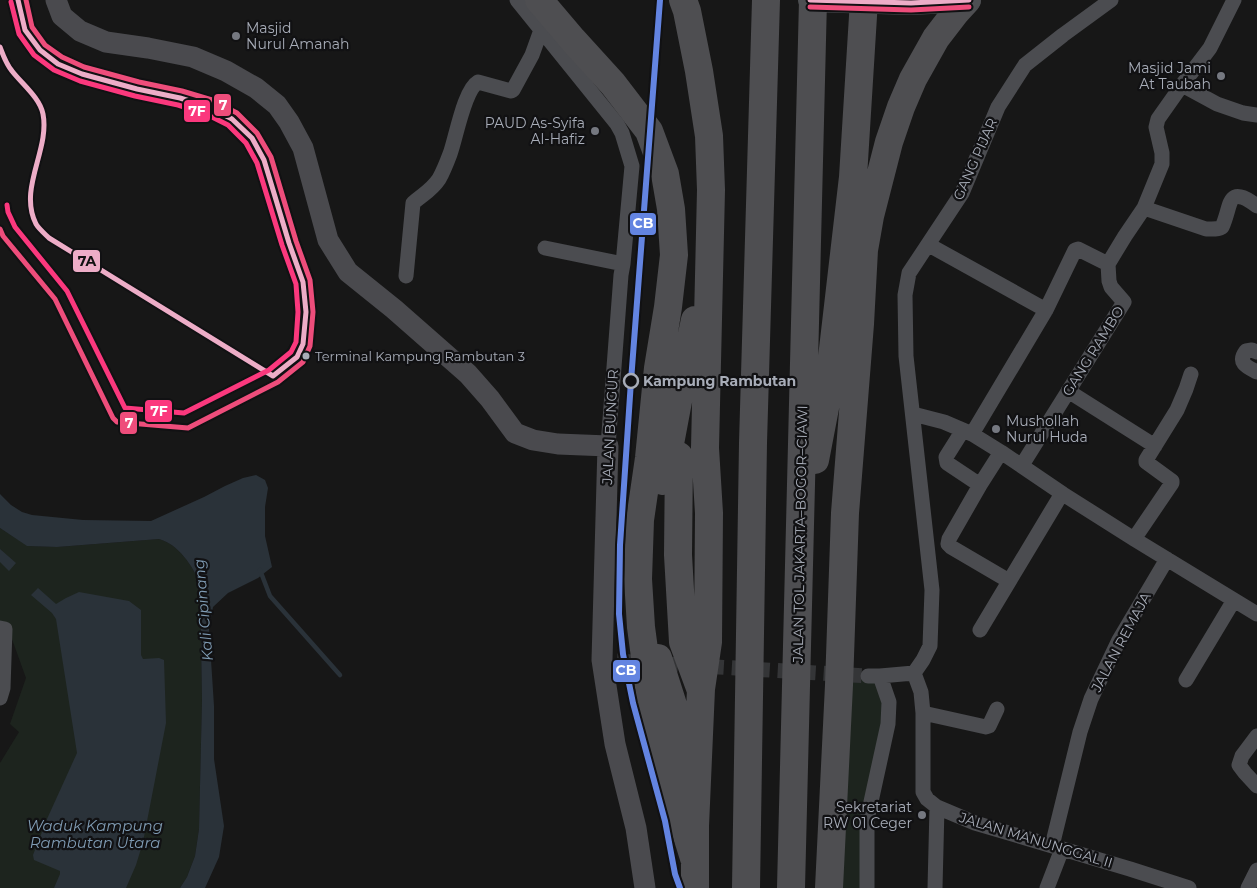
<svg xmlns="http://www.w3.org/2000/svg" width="1257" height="888" font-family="Montserrat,sans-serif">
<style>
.green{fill:#1d241e}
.water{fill:#2a3239}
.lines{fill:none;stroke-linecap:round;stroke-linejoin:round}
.stream{stroke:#2a3239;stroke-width:4.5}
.street-tunnel{stroke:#343537;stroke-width:15;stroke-dasharray:15 8;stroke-linecap:butt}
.street{stroke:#4b4c50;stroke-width:15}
.secondary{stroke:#4a4a4e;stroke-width:21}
.highway{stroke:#4e4e51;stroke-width:28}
.primary-bridge{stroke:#4d4f52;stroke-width:24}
.bus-1-casing{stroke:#111113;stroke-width:9}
.bus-2-casing{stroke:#111113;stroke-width:9}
.bus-3-casing{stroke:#111113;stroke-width:9}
.bus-1{stroke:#edadc7;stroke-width:5}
.bus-2{stroke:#ee4d7b;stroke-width:5}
.bus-3{stroke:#fb387d;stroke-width:5}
.rail-1-casing{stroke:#111113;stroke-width:10}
.rail-1{stroke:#6384e1;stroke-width:6}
.poi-dot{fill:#757880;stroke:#111113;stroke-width:2}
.bus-dot{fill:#a8adb8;stroke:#111113;stroke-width:2}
.stop-dot{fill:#111113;stroke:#a8adb8;stroke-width:2.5}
.labels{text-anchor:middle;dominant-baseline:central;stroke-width:4.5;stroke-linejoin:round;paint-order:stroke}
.bus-label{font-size:13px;fill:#a8adb8;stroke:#111113;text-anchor:start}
.poi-label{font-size:14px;fill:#a8adb8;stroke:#111113;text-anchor:end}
.street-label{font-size:14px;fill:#a8adb8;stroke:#111113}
.stop-label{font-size:14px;font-weight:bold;fill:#a8adb8;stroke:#111113;text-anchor:start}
.water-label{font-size:15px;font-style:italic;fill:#7f9bb3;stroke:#111113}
.line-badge{stroke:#111113;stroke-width:2}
.badge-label{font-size:14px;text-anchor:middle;font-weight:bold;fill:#fff}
.pale-badge-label{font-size:14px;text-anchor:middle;font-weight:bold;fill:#111}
</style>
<rect width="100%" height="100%" fill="#171717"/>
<path class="green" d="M 0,528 L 28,546 L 57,547 L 159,539 C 178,544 193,566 200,584 L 202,700 L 199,829 L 195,856 L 187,877 L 180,888 L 0,888 L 0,763 L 19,732 L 10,724 L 26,678 L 8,628 L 0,626 Z
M 839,674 L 880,676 L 889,702 L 867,820 L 866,888 L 829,888 Z"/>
<path class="water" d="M 256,475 L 265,480 L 268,488 L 265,507 L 265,536 L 272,567 L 258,578 L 228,593 L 213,607 L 209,629 L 214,706 L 214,759 L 224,826 L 219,857 L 205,888 L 180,888 L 187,877 L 195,856 L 199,829 L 202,700 L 200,584 C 193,566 178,544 159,539 L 57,547 L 27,546 L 0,528 L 0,494 L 11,505 L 22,512 L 32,515 L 83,520 L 151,521 L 204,497 L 225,486 L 243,478 Z
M 0,549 L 16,563 L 9,571 L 0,562 Z
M 38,588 L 56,604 L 66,598 L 79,592 L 129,601 L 141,610 L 141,655 L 143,659 L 159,658 L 164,660 L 166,723 L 143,842 L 136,865 L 126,888 L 54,888 L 60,874 L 60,871 L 34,860 L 33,855 L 47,819 L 77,753 L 56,619 L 52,613 L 31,595 Z"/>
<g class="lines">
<path class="stream" d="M 260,570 L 270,596 L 340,675"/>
<path class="street-tunnel" d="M 617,661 L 868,676"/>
<path class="street" d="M 517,0 L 617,124 L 622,133 L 632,166 L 623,264 L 621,275 L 608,446
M 1182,85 L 1217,104 L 1243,113 L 1257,115
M 1144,208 L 1206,229 C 1212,229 1217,230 1222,227 C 1232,206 1226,183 1257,206
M 929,245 L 1046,310
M 545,248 L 623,264
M 406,276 L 413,203 C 423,194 431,191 439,179 C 443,172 447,162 450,154 C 456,138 464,90 478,82 L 511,91 L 513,90 L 532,55 L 541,30
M 1257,352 L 1252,350 L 1246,351 C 1237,363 1247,367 1257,372
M 1068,391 L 1155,446
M 913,414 L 944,422 L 972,434 L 1001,452 L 1063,494 L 1134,539 L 1257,614
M 963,430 L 946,457 L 947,463 L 980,485
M 972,434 L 1046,310 L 1075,250 L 1078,249 L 1108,264
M 1001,452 L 980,485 L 949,539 L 948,544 L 951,547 L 1009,581
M 1022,465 L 1124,302 L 1111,287 L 1109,281 L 1108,264 L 1125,236 L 1144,208 L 1162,164 L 1162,153 L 1156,127 L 1158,119 L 1182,85 L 1210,48 L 1234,0
M 1134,539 L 1172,483 L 1172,481 L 1146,462 L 1146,460 L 1177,410 L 1186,389 L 1191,374
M 0,628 L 5,629 L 3,688 L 0,698
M 980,630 L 1058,500 L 1063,494
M 914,673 L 923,660 L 930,646 L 932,590 L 906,356 L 905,295 L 909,273 L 962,193 L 998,107 L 1025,65 L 1063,35 L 1111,0
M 868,676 L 880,676 L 914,673 L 921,692 L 923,713 L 923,792 L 927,799 L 937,807 L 975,823 L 1130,869 L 1189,888
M 1186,680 L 1234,600
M 923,713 L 986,727 L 989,726 L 997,709
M 1257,736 L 1242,756 L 1239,765 L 1245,773 L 1257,786
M 1052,846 L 1080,732 L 1091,699 L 1119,640 L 1167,559
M 867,888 L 867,820 L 888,724 L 889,702 L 880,676
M 935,888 L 937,807
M 1047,888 L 1062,849
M 1248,888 L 1257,870"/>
<path class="secondary" d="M 56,0 L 62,16 L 80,31 L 106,42 L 148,48 L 193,57 L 226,71 L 256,88 L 277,105 L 289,122 L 303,148 L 328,240 L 348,272 L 394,309 L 468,374 L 490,399 L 515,433 L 533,440 L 558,444 L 608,446 L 602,660 L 615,744 L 636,828 L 645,888"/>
<path class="highway" d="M 539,0 L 573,40 L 613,84 L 649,131 L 665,174 L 671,209 L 674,255 L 668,307 L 658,368 L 649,458 L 640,520 L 638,579 L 641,627 L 655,732 L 694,858
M 683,0 L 687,11 L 699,71 L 709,136 L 711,190 L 705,448 L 709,513 L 708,642 L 701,689 L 695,826 L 695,888
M 679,456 L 678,555 L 683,642 L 700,688
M 815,460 L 828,392 L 853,177 L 864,0
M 663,481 L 679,396 L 695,320
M 658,658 L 673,705 L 679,769
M 746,888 L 753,443 L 766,0
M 791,888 L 813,0
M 829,888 L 839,685 L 845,513 L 860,324 L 864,250 L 870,216 L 889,142 L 901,107 L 913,79 L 936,38 L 956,12 L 967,0"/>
<path class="primary-bridge" d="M 810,0 L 911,3 L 969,0"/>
<g class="bus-1-casing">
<path id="bus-1" d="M 810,0 L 911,3 L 969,0
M 0,47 C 3,55 6,64 12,71 C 22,84 40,98 43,114 C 50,150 18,188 36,224 C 39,229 45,234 49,238 L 273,376 L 297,357 L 303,344 L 306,312 L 303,282 L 289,243 L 264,160 L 252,138 L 232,119 L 209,107 L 180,98 L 137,89 L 82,74 L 58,64 L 40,50 L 25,30 L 18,0"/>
</g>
<g class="bus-2-casing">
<path id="bus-2" d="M 810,7 L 911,10 L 969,7
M 0,229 L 3,236 L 55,299 L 113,418 L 117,422 L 188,428 L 278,382 L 303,362 L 310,346 L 313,312 L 310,280 L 296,241 L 271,157 L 257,133 L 237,113 L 212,100 L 182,91 L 139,82 L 84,67 L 62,57 L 45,45 L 32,27 L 26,0"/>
</g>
<g class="bus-3-casing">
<path id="bus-3" d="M 7,205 L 8,212 L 15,227 L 67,291 L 125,408 L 184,413 L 269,370 L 291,352 L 296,342 L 298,312 L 296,284 L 282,245 L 257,163 L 246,143 L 228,125 L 206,114 L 178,105 L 135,96 L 80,81 L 54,70 L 34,55 L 19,34 L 11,2"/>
</g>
<use href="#bus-1" class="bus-1"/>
<use href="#bus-2" class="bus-2"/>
<use href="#bus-3" class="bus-3"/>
<g class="rail-1-casing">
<path id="rail-1" d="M 660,0 L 631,381 L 620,545 L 619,614 L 623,654 L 633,703 L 665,821 L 675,874 L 680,888"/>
</g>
<use href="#rail-1" class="rail-1"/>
</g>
<g class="poi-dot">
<circle cx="236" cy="36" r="5"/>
<circle cx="1221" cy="76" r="5"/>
<circle cx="595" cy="131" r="5"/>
<circle cx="996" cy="429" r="5"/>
<circle cx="922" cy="815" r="5"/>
</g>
<circle class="bus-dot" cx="306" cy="356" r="4.5"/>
<circle class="stop-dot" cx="631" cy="381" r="7"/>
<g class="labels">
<g class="bus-label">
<text x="315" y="356">Terminal Kampung Rambutan 3</text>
</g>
<g class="poi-label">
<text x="246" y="28" text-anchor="start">Masjid<tspan x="246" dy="16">Nurul Amanah</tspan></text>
<text x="1211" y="68">Masjid Jami<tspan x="1211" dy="16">At Taubah</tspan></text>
<text x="585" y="123">PAUD As-Syifa<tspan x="585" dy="16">Al-Hafiz</tspan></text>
<text x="1006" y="421" text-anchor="start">Mushollah<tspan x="1006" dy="16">Nurul Huda</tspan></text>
<text x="912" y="807">Sekretariat<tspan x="912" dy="16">RW 01 Ceger</tspan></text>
</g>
<g class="street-label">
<text transform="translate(975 159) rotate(-66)">GANG PIJAR</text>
<text transform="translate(1093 351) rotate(-58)">GANG RAMBO</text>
<text transform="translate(610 427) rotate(-87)">JALAN BUNGUR</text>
<text transform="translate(800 534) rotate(-89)">JALAN TOL JAKARTA–BOGOR–CIAWI</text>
<text transform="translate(1121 642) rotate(-62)">JALAN REMAJA</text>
<text transform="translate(1036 840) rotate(17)">JALAN MANUNGGAL II</text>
</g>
<g class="stop-label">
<text x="643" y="381">Kampung Rambutan</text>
</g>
<g class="water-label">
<text transform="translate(203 610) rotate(-95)">Kali Cipinang</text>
<text x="95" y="825">Waduk Kampung<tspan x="95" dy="17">Rambutan Utara</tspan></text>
</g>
</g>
<g class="line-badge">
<rect x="213" y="93" width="19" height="24" rx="5" fill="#ee4d7b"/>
<rect x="183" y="99" width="28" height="24" rx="5" fill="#fb387d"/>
<rect x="629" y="212" width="28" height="24" rx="5" fill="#6384e1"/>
<rect x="72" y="249" width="29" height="24" rx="5" fill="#edadc7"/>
<rect x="144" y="399" width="29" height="24" rx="5" fill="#fb387d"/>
<rect x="119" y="411" width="19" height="24" rx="5" fill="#ee4d7b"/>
<rect x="612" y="659" width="29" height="24" rx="5" fill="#6384e1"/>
</g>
<g class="badge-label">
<text x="223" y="110">7</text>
<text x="197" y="116">7F</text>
<text x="643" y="228">CB</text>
<text x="159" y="416">7F</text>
<text x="129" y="428">7</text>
<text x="626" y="675">CB</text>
</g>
<g class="pale-badge-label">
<text x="87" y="266">7A</text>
</g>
</svg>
